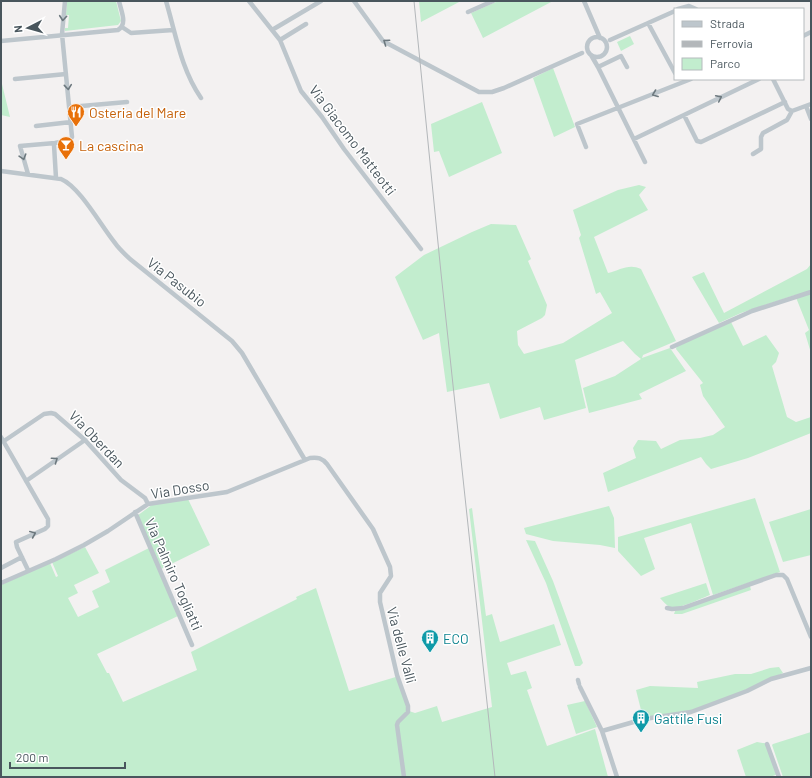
<svg xmlns="http://www.w3.org/2000/svg" width="812" height="778" font-family="Barlow,sans-serif">
<style>
.green{fill:#c2edce}
.lines{fill:none;stroke-linecap:round;stroke-linejoin:round}
.minor{stroke:#bdc6cc;stroke-width:4.5}
.rail{stroke:#b3b7ba;stroke-width:1}
.oneway{stroke:#6c787e}
.labels{text-anchor:middle;dominant-baseline:central;stroke-width:3;stroke-linejoin:round;paint-order:stroke}
.food-label{font-size:14px;fill:#c56008;stroke:#fff;text-anchor:start}
.street-label{font-size:14px;fill:#49565d;stroke:#fff}
.culture-label{font-size:14px;fill:#0d838f;stroke:#fff;text-anchor:start}
</style>
<rect width="100%" height="100%" fill="#f3f1f1"/>
<path class="green" d="M 67,1 L 116,1 L 121,21 L 118,25 L 65,31 L 65,28 L 68,28 L 69,15 L 66,15 Z
M 419,1 L 461,1 L 421,22 Z
M 498,1 L 553,1 L 483,38 L 471,13 Z
M 630,36 L 634,44 L 621,51 L 617,42 Z
M 553,68 L 575,127 L 554,137 L 533,78 Z
M 2,84 L 10,117 L 1,115 L 1,85 Z
M 482,102 L 502,153 L 449,177 L 439,151 L 434,152 L 431,124 Z
M 639,185 L 646,187 L 639,195 L 648,210 L 594,237 L 608,273 C 620,270 629,263 641,269 L 676,341 L 643,355 L 642,358 L 670,348 L 686,371 L 639,394 L 642,399 L 589,413 L 583,388 L 615,376 L 641,359 L 635,354 L 623,341 L 575,360 L 586,408 L 544,420 L 540,407 L 500,419 L 489,383 L 447,392 L 439,333 L 423,340 L 395,277 L 424,255 L 472,232 L 491,224 L 516,225 L 531,259 L 528,261 L 547,305 L 545,315 L 542,318 L 517,331 L 518,345 L 524,354 L 563,343 L 612,313 L 600,292 L 596,294 L 579,238 L 581,235 L 573,210 L 618,190 Z
M 811,264 L 811,353 L 805,333 L 809,330 L 795,295 L 741,313 L 719,323 L 692,277 L 704,272 L 724,313 L 807,269 Z
M 730,320 L 743,346 L 766,335 L 779,353 L 776,362 L 772,366 L 787,417 L 796,422 L 811,417 L 811,433 L 748,458 L 711,469 L 706,464 L 701,457 L 608,492 L 603,473 L 636,458 L 633,448 L 638,440 L 656,441 L 661,449 L 680,440 L 700,438 L 713,435 L 725,427 L 703,396 L 700,385 L 703,383 L 676,349 L 677,345 Z
M 755,498 L 780,572 L 713,595 L 691,523 L 644,538 L 655,569 L 641,576 L 618,551 L 618,537 Z
M 188,499 L 210,545 L 159,570 L 178,616 L 97,654 L 107,673 L 109,673 L 123,702 L 197,670 L 191,652 L 297,599 L 296,597 L 316,588 L 349,691 L 399,676 L 409,711 L 415,713 L 437,706 L 442,722 L 492,707 L 469,509 L 472,508 L 486,616 L 492,614 L 500,642 L 554,624 L 561,645 L 507,663 L 511,675 L 526,671 L 532,688 L 527,690 L 547,746 L 595,729 L 608,777 L 1,777 L 1,585 L 50,563 L 56,577 L 58,576 L 52,562 L 85,547 L 99,573 L 74,585 L 78,593 L 68,598 L 78,617 L 99,607 L 92,591 L 110,582 L 105,570 L 151,547 L 137,516 L 153,504 Z
M 609,506 L 614,518 L 615,548 L 600,545 L 553,541 L 526,534 L 524,528 Z
M 811,509 L 811,555 L 783,562 L 769,522 Z
M 526,540 L 535,541 L 553,581 L 583,663 L 580,666 L 575,666 L 546,583 Z
M 706,583 L 710,595 C 702,598 678,610 670,607 C 666,605 663,601 660,598 Z
M 750,586 L 751,590 L 682,614 L 674,614 L 675,611 Z
M 779,667 L 783,673 L 747,690 L 689,711 L 643,718 L 636,690 L 650,686 L 698,688 L 697,682 L 735,674 L 751,674 L 770,668 Z
M 585,701 L 597,727 L 576,734 L 567,705 Z
M 811,732 L 811,777 L 783,777 L 772,745 L 773,744 Z
M 757,742 L 769,744 L 778,774 L 770,777 L 746,777 L 737,750 Z"/>
<g class="lines">
<path class="minor" d="M 166,1 C 176,35 181,69 201,98
M 249,1 L 280,40 L 301,91 L 322,117 L 344,149 L 421,249
M 354,1 L 383,41 L 479,92 L 492,92 L 504,88 L 582,53
M 584,1 L 600,38
M 678,9 L 689,6 L 696,9
M 468,12 L 493,1
M 648,23 L 675,73
M 122,27 L 131,33 L 173,30
M 272,30 L 321,1
M 803,36 L 811,32
M587 47a10 10 0 1 1 20 0a10 10 0 1 1-20 0Z
M 280,40 L 306,24
M 610,40 L 675,11
M 1,41 L 118,30 C 128,24 121,11 119,1
M 591,55 L 598,67 L 645,162
M 598,67 L 621,56 L 627,67
M 15,79 L 66,74
M 773,79 L 788,109 L 792,111
M 806,106 L 811,119
M 70,107 L 127,102
M 792,111 L 811,104
M 684,115 L 697,141 L 701,142 L 785,102
M 36,126 L 71,122
M 634,139 L 759,79
M 55,143 L 54,145 L 56,178
M 586,147 L 577,124 L 691,79
M 753,154 L 761,149 L 761,137 L 763,133 L 787,120 L 792,111
M 1,171 L 61,179 C 80,187 101,226 115,243 C 119,249 125,254 130,259 L 232,341 L 242,353 L 305,460
M 28,174 L 20,146 L 55,143 L 70,140 L 72,137 L 62,34 L 65,1
M 672,347 L 752,311 L 811,292
M 1,437 L 48,519 L 48,526 L 45,529 L 16,542 L 17,547 L 28,570
M 4,441 L 44,414 L 51,413 L 55,414 L 85,440 L 121,480 L 145,498 L 148,504
M 26,481 L 85,440
M 135,512 L 192,645
M 1,568 L 22,557
M 1,583 L 56,559 L 84,545 L 108,531 L 148,504 L 227,492 L 310,458 C 318,457 322,458 327,464 L 373,529 L 390,567 L 391,576 L 380,593 L 380,602 L 397,675 L 408,706 L 408,712 L 398,722 L 397,725 L 404,777
M 667,608 L 672,609 L 683,608 L 776,575 L 783,575 L 787,579 L 811,637
M 578,680 L 579,684
M 580,687 L 602,731 L 617,777
M 602,731 L 644,719 L 691,712 L 747,691 L 771,679 L 811,668
M 767,744 L 779,777"/>
<path class="rail" d="M 414,1 L 441,273 L 495,777"/>
</g>
<defs><path id="oneway-chevron" d="M-2-3.5L2.5 0L-2 3.5" fill="none" stroke-width="1.6" stroke-linecap="round" stroke-linejoin="round"/></defs>
<g class="oneway">
<use href="#oneway-chevron" transform="translate(63 18) rotate(95)"/>
<use href="#oneway-chevron" transform="translate(386 42) rotate(-145)"/>
<use href="#oneway-chevron" transform="translate(68 87) rotate(84)"/>
<use href="#oneway-chevron" transform="translate(655 94) rotate(159)"/>
<use href="#oneway-chevron" transform="translate(719 98) rotate(-26)"/>
<use href="#oneway-chevron" transform="translate(23 157) rotate(73)"/>
<use href="#oneway-chevron" transform="translate(55 460) rotate(-35)"/>
<use href="#oneway-chevron" transform="translate(33 534) rotate(-23)"/>
</g>
<defs>
<g id="restaurant-pin" transform="scale(0.9)"><path d="M0 17L-7.5 6A9.5 9.5 0 1 1 7.5 6Z" fill="#e8710a" stroke="#fff"/><path d="M-5-6h1v4h1v-4h1v4h1v-4h1v5L-1.5 .5V6h-2V.5L-5-1ZM5-6V6H3V1.5H1.5Q1.5-4 5-6Z" fill="#fff"/></g>
<g id="bar-pin" transform="scale(0.9)"><path d="M0 17L-7.5 6A9.5 9.5 0 1 1 7.5 6Z" fill="#e8710a" stroke="#fff"/><path d="M-6-5H6L.8 .8V4.5H3.5V6h-7V4.5H-.8V.8Z" fill="#fff"/></g>
<g id="building-pin" transform="scale(0.9)"><path d="M0 17L-7.5 6A9.5 9.5 0 1 1 7.5 6Z" fill="#0f9aa8" stroke="#fff"/><path d="M-4-6H4V6H1V3H-1V6H-4ZM-2.5-4.3h1.7v1.8h-1.7ZM.8-4.3h1.7v1.8H.8ZM-2.5-1h1.7V.8h-1.7ZM.8-1h1.7V.8H.8Z" fill="#fff"/></g>
</defs>
<g fill-rule="evenodd">
<use href="#restaurant-pin" x="76" y="112"/>
<use href="#bar-pin" x="66" y="145"/>
<use href="#building-pin" x="430" y="638"/>
<use href="#building-pin" x="641" y="718"/>
</g>
<g class="labels">
<g class="food-label">
<text x="89" y="112">Osteria del Mare</text>
<text x="79" y="145">La cascina</text>
</g>
<g class="street-label">
<text transform="translate(353 140) rotate(53)">Via Giacomo Matteotti</text>
<text transform="translate(177 282) rotate(38)">Via Pasubio</text>
<text transform="translate(97 439) rotate(46)">Via Oberdan</text>
<text transform="translate(180 489) rotate(-9)">Via Dosso</text>
<text transform="translate(174 574) rotate(66)">Via Palmiro Togliatti</text>
<text transform="translate(402 645) rotate(75)">Via delle Valli</text>
</g>
<g class="culture-label">
<text x="443" y="638">ECO</text>
<text x="654" y="718">Gattile Fusi</text>
</g>
</g>
<rect width="812" height="778" fill="none" stroke="#49565d" stroke-width="4"/>
<rect x="674" y="8" width="130" height="72" fill="#ffffff" stroke="#b6bbbe"/>
<rect x="682" y="21" width="20" height="6" fill="#bdc6cc" stroke="#b6bbbe"/>
<text x="710" y="28" font-size="12" fill="#49565d">Strada</text>
<rect x="682" y="41" width="20" height="6" fill="#b3b7ba" stroke="#b6bbbe"/>
<text x="710" y="48" font-size="12" fill="#49565d">Ferrovia</text>
<rect x="682" y="58" width="20" height="12" fill="#c2edce" stroke="#b6bbbe"/>
<text x="710" y="68" font-size="12" fill="#49565d">Parco</text>
<g transform="translate(28 28) rotate(264)" stroke="#ffffff" stroke-width="3" paint-order="stroke">
<path d="M0-3L7 15L0 10L-7 15Z" fill="#49565d"/>
<text y="-6" font-size="11" font-weight="bold" text-anchor="middle" fill="#49565d">N</text>
</g>
<path d="M10 762v6h115v-6" fill="none" stroke="#49565d" stroke-width="2"/>
<text x="16" y="762" font-size="12" fill="#49565d" stroke="#ffffff" stroke-width="3" paint-order="stroke">200 m</text>
</svg>
